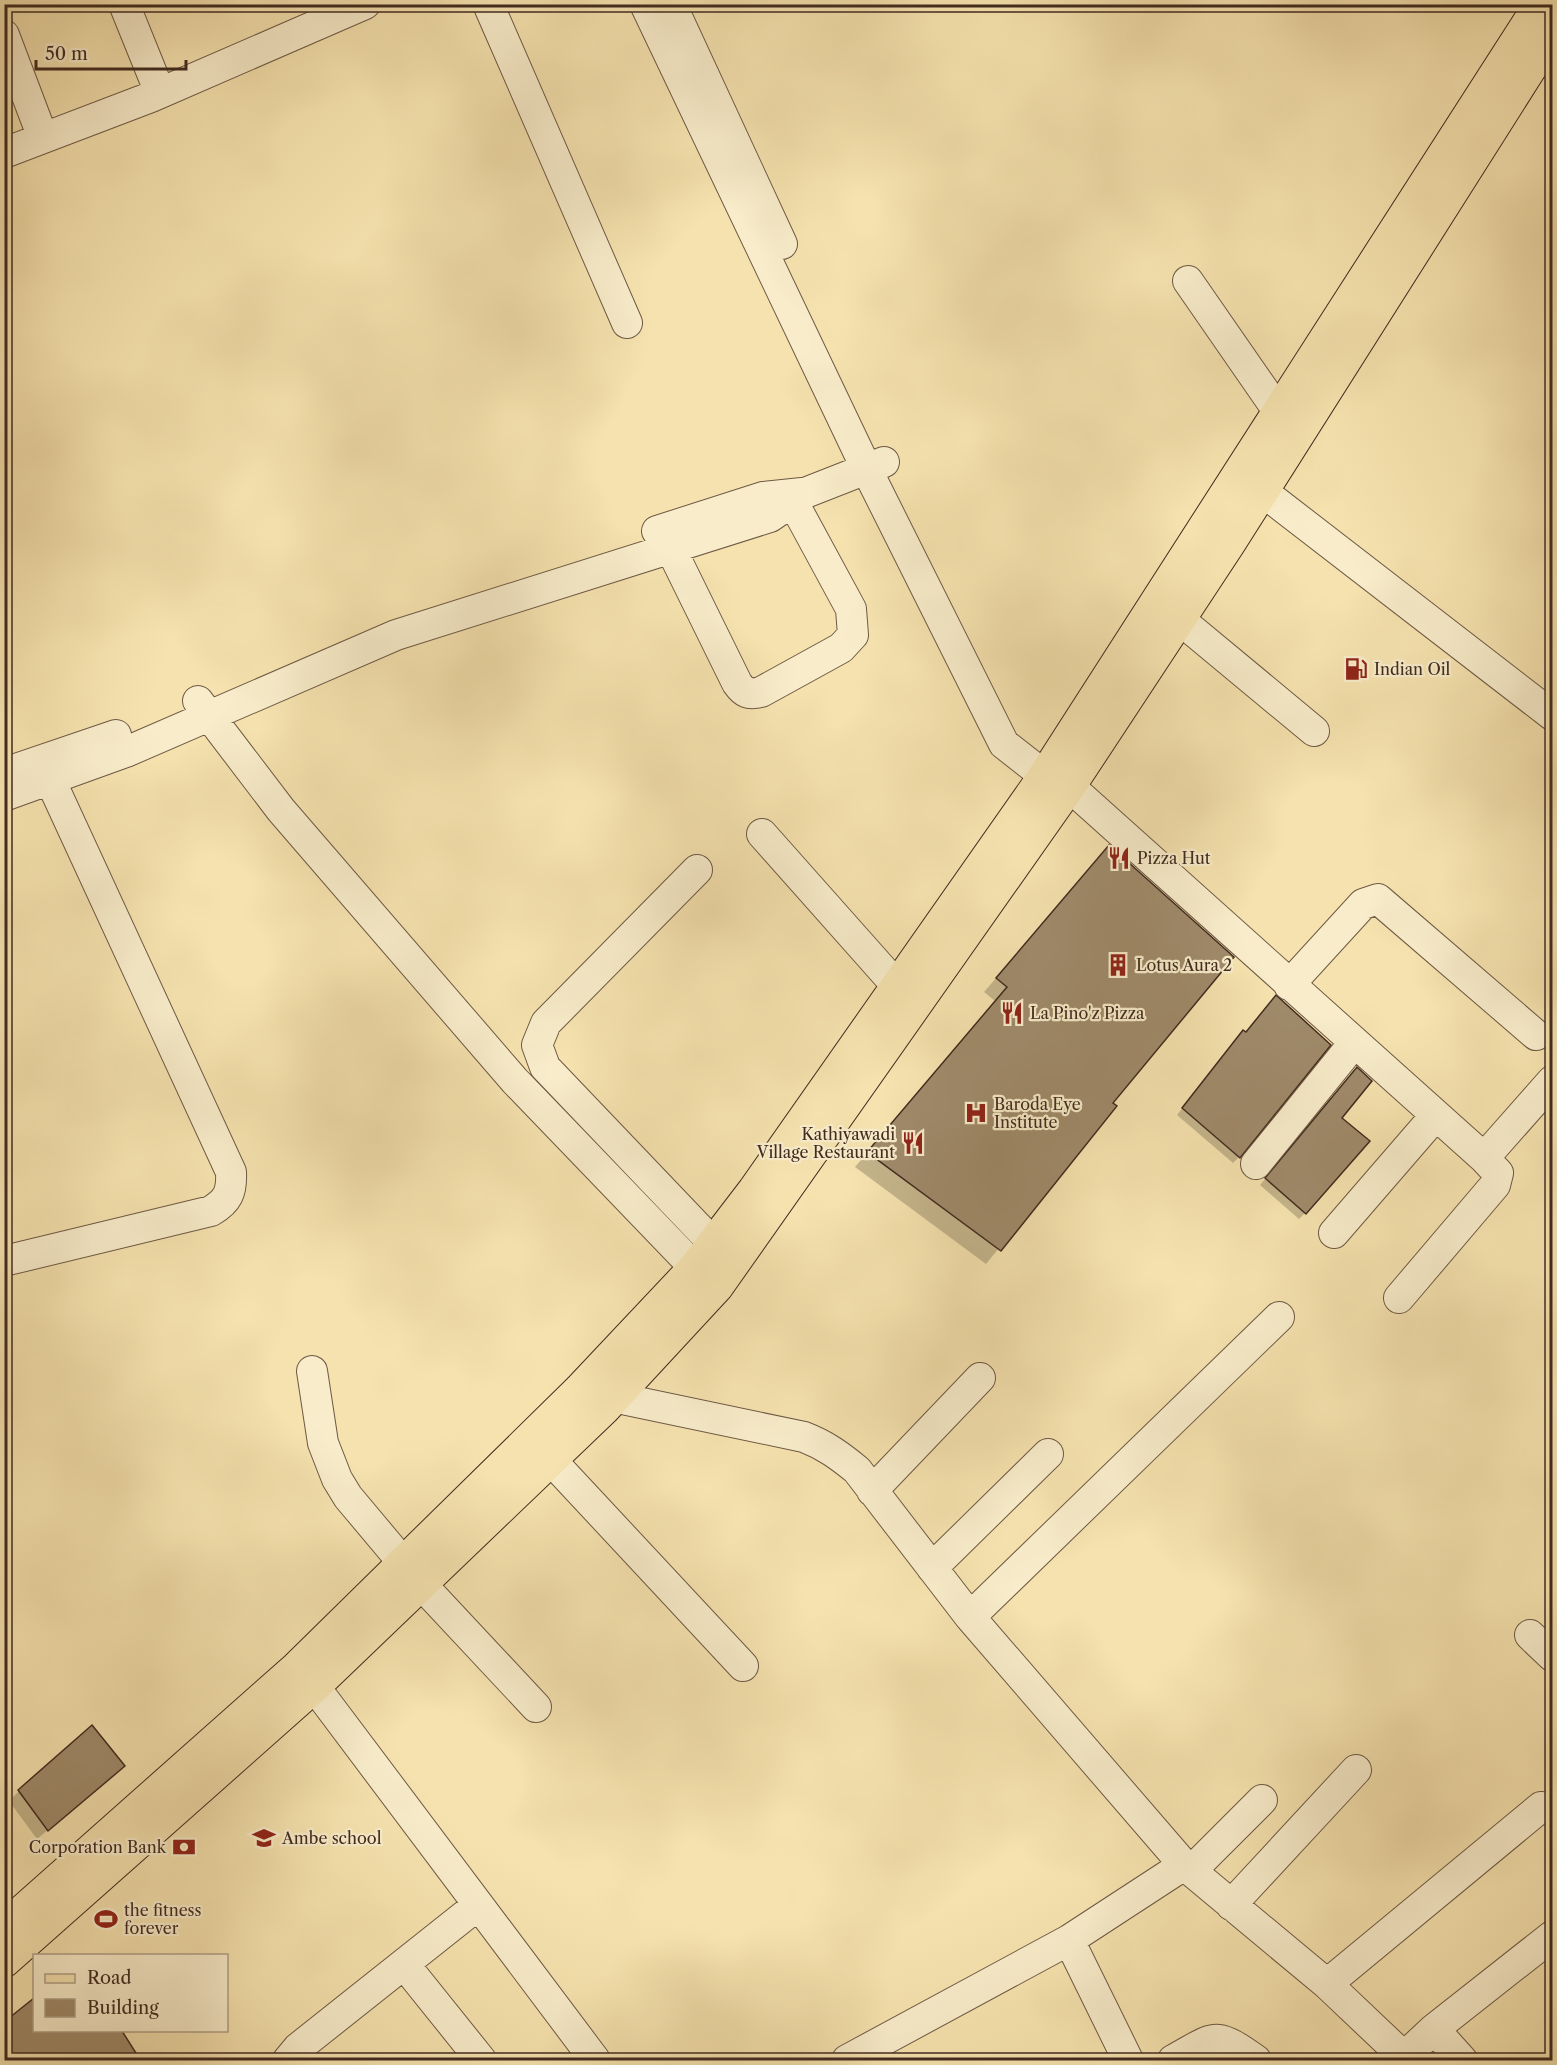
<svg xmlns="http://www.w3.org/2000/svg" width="1557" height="2065" font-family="'Libre Caslon Text',serif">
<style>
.shadow{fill:#0003}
.building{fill:#9f8a6a;stroke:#412b20;stroke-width:1.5}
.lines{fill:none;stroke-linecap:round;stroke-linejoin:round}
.minor-casing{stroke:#6e5944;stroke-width:32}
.major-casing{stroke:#412b20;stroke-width:35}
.minor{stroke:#f8ecca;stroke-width:30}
.major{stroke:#f5e2ae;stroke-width:33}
.labels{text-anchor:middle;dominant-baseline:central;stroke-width:4.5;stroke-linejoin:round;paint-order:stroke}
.poi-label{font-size:16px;fill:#412b20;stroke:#f8ecca;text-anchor:start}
</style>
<rect width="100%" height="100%" fill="#f5e2ae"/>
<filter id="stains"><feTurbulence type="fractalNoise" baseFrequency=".00333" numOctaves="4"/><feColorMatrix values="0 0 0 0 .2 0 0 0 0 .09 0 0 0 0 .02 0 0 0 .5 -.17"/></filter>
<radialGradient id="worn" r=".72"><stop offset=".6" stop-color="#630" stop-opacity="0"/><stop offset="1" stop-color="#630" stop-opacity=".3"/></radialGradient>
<path class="shadow" d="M 1109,847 L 1111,1103 L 1115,1107 L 986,1264 L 855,1167 L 995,1001 L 984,992 Z
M 1245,1034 L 1239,1157 L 1233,1163 L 1177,1115 L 1237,1038 Z
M 1351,1075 L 1340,1118 L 1305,1213 L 1299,1219 L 1260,1185 Z
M 113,1776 L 37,1839 L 9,1801 L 19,1791 Z
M 34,2002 L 34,2030 L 120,2030 L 140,2060 L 4,2060 L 4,2023 Z"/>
<path class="building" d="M 1109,845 L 1234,957 L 1113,1103 L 1117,1106 L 1001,1251 L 867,1152 L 1007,987 L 996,978 Z
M 1276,995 L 1331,1045 L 1240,1158 L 1182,1108 L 1243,1030 L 1246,1032 Z
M 1357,1067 L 1372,1081 L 1342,1118 L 1370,1141 L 1306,1214 L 1265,1178 Z
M 92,1725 L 125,1766 L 48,1831 L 18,1790 Z
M 34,1998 L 34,2031 L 122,2031 L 141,2061 L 4,2061 L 4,2022 Z"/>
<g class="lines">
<g class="minor-casing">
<path id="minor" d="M 124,4 L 160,93
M 488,4 L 627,323
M 645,4 L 867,470 L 1004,744 L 1063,790
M 671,4 L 782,244
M 4,35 L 43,138
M 4,153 L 151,97 L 365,4
M 1188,281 L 1278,411 L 1299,425
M 1262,491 L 1552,715
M 657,531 L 763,497 L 802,493
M 671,549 L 737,683 C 744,693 748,695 761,692 L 841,648 L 853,635 L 851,609 L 793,502
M 1179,619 L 1314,731
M 198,701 L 281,810 L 515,1081 L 695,1268
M 4,773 L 116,735
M 1069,786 L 1484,1158 L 1498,1173 L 1495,1185 L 1399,1298
M 4,796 L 126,752 L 396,635 L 770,517 L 805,493 L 884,462
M 762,834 L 897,986
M 697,870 L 546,1023 L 537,1045 L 545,1067 L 713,1243
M 1289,985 L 1363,904 L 1378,899 L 1536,1035
M 1484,1158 L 1552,1081
M 1256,1164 L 1354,1043
M 1334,1233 L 1436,1115
M 4,1261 L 211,1211 C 228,1201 232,1192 231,1172 L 42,762
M 312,1371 L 323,1443 L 337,1479 L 348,1497 L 421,1584 L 536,1707
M 613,1397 L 804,1437 C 825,1445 840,1456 857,1470 L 970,1617 L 1184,1865 L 1327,1984 L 1404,2057 L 1434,2029 L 1552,1936
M 550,1459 L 743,1666
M 872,1491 L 980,1378
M 932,1568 L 1048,1454
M 970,1617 L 1279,1317
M 1530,1635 L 1552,1656
M 297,1668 L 314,1686 L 595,2060
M 1191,1871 L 1262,1800
M 1231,1905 L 1356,1770
M 1069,1940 L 1128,2060
M 404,1964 L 481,2060
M 1327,1984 L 1541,1807
M 1434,2029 L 1462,2060
M 288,2060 L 298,2048 L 478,1905
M 847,2060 L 1069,1940 L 1184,1865
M 1173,2060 C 1217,2036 1213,2030 1256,2060"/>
</g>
<g class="major-casing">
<path id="major" d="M 4,1928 L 297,1668 L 580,1390 L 695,1268 L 754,1191 L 1045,776 L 1541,4
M 4,1961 L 314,1686 L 604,1408 L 717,1286 L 1069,786 L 1229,543 L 1552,33"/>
</g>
<use href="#minor" class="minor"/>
<use href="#major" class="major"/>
</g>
<defs>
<g id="fuel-bare" transform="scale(1.8)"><path d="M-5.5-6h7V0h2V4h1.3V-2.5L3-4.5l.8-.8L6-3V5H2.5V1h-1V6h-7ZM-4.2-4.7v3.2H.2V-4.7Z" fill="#8f2418" stroke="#f8ecca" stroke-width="2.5" paint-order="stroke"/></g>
<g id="restaurant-bare" transform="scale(1.8)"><path d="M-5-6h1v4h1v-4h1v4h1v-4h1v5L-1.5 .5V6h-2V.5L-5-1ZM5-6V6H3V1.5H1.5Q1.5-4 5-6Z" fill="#8f2418" stroke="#f8ecca" stroke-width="2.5" paint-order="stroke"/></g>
<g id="building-bare" transform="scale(1.8)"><path d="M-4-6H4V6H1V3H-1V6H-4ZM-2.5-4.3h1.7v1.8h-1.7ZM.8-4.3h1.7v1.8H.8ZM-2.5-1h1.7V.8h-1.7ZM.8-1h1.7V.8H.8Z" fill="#8f2418" stroke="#f8ecca" stroke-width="2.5" paint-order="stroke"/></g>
<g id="hospital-bare" transform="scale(1.8)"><path d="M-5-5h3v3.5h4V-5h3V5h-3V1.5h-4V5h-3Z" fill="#8f2418" stroke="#f8ecca" stroke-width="2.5" paint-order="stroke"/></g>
<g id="school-bare" transform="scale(1.8)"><path d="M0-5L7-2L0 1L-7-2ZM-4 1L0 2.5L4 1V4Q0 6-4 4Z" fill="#8f2418" stroke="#f8ecca" stroke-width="2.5" paint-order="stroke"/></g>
<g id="bank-bare" transform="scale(1.8)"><path d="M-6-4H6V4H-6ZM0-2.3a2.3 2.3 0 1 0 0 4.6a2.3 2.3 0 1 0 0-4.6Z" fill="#8f2418" stroke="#f8ecca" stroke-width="2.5" paint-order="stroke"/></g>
<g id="stadium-bare" transform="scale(1.8)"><path d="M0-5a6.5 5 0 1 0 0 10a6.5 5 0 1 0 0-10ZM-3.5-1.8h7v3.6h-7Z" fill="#8f2418" stroke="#f8ecca" stroke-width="2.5" paint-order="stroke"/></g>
</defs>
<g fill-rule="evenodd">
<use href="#fuel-bare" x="1356" y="669"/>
<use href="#restaurant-bare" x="1119" y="858"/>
<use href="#building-bare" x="1118" y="965"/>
<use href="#restaurant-bare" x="1012" y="1013"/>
<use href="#hospital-bare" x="976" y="1113"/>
<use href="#restaurant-bare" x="913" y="1143"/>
<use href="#school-bare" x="264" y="1838"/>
<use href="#bank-bare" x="184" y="1847"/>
<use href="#stadium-bare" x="106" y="1919"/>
</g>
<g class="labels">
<g class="poi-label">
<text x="1374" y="669">Indian Oil</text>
<text x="1137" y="858">Pizza Hut</text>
<text x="1136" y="965">Lotus Aura 2</text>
<text x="1030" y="1013">La Pino'z Pizza</text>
<text x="994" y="1104">Baroda Eye<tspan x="994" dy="18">Institute</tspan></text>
<text x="895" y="1134" text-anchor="end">Kathiyawadi<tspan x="895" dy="18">Village Restaurant</tspan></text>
<text x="282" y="1838">Ambe school</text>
<text x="166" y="1847" text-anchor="end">Corporation Bank</text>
<text x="124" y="1910">the fitness<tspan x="124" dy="18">forever</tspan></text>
</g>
</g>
<rect width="1557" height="2065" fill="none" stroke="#f5e2ae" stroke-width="24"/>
<rect x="6" y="6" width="1545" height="2053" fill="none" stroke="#412b20" stroke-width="3"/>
<rect x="12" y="12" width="1533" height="2041" fill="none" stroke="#412b20" stroke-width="1.5"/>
<rect x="33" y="1954" width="195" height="78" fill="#f8ecca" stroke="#af9f86" stroke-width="1.5"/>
<rect x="45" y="1974" width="30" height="9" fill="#f5e2ae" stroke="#af9f86" stroke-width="1.5"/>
<text x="87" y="1984" font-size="18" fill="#412b20">Road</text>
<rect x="45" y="1999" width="30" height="18" fill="#9f8a6a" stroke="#af9f86" stroke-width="1.5"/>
<text x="87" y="2014" font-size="18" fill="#412b20">Building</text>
<path d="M36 60v9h150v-9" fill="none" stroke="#412b20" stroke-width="3"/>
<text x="45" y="60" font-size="18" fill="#412b20" stroke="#f8ecca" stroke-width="4.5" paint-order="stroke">50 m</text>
<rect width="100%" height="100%" filter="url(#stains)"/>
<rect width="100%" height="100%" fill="url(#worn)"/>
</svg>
